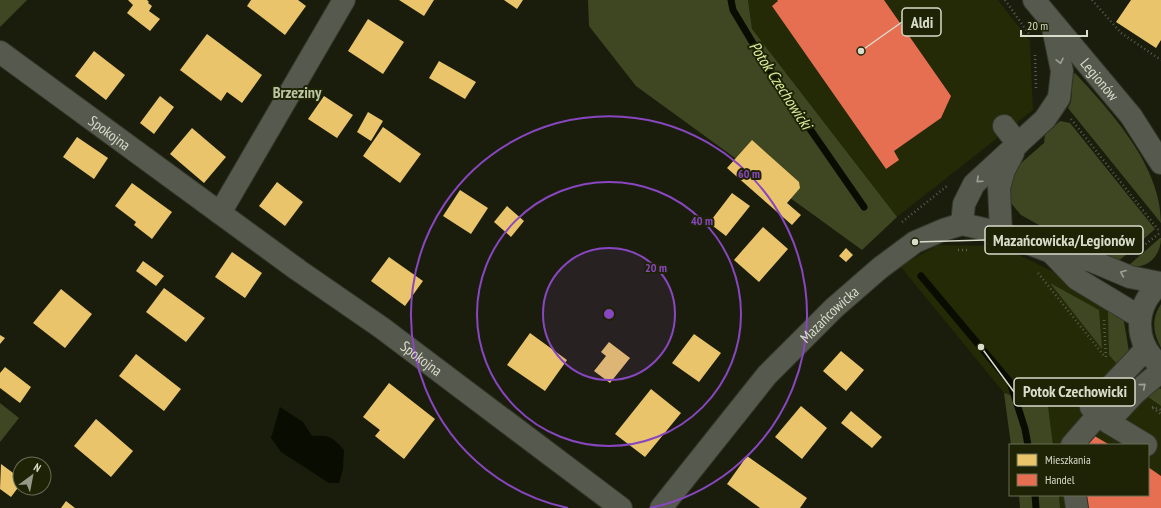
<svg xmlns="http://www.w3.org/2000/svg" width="1161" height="508" font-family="'PT Sans Narrow',sans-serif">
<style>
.built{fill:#242906}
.green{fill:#3f4722}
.water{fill:#090c01}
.homes{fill:#e9c46a}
.shops{fill:#e76f51}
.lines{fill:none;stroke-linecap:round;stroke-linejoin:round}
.stream{stroke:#090c01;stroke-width:7}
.minor-casing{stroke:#34362b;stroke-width:24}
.path{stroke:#5a5c51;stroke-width:2.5;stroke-dasharray:1 3;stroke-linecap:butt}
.minor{stroke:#56594d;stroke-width:22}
.oneway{stroke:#9ea192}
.ring{fill:none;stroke:#8946c1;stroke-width:2}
.labels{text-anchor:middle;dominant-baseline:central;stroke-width:4;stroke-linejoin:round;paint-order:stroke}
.street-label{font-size:15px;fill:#d8dccb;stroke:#1e2306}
.water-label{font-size:16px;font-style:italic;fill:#dced9a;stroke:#1e2306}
.neighbourhood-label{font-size:16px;font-weight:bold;fill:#bcc4a2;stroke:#1e2306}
.centre{fill:#8946c1;stroke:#1e2306;stroke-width:2}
.ring-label{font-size:12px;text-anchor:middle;font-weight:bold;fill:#8946c1;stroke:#1e2306;stroke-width:4;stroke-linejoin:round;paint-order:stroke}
.leader{fill:none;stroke:#d8dccb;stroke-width:1.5}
.callout-dot{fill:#d8dccb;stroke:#1e2306;stroke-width:1.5}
.callout{fill:#1e2306;stroke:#d8dccb;stroke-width:1.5}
.callout-label{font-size:16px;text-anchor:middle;font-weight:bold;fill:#d8dccb}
</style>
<rect width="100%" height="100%" fill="#1a1d0c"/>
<path class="built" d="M 748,0 L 998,0 L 1030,41 L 1033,110 L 897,217 L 752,29 Z
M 938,245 L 1001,246 L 1070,280 L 1110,305 L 1126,330 L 1129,352 L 1146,375 L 1161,384 L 1161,508 L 1060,508 L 1059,495 L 1148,495 L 1148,445 L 1053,445 L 1048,406 L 1004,393 L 900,266 Z"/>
<path class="green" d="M 0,0 L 27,0 L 0,27 Z
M 588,0 L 748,0 L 752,29 L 897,217 L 862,250 L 636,86 L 589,26 Z
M 1075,73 C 1112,113 1161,166 1161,223 L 1068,108 L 1071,102 L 1073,74 Z
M 1060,121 L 1070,123 L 1155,229 L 1121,259 L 1116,261 L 1050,231 L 1021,215 L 1011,203 L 1008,187 L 1012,171 L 1044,143 L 1045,135 Z
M 1160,238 L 1161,238 C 1161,256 1147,270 1128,266 Z
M 1050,283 L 1099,310 L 1102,349 Z
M 1161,304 L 1161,348 C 1153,333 1151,319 1161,304 Z
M 1110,305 L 1123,316 L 1129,352 L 1118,365 L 1109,355 L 1108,312 Z
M 1157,388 L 1161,389 L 1161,406 L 1144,394 Z
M 1004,393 L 1048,406 L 1053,445 L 1011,445 Z
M 0,403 L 19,418 L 0,442 Z
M 1019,495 L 1059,495 L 1060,508 L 1020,508 Z"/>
<path class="water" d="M 280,407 L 303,422 L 312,436 C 329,435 332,436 344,450 L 343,469 L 339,483 L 329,483 L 281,452 L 271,438 Z"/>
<path class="homes" d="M 128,0 L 147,0 L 149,2 L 148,3 L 152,6 L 149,11 L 160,19 L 150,31 L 127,13 L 133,5 Z
M 251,0 L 298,0 L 306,6 L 285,35 L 247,6 Z
M 399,0 L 434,0 L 424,16 Z
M 504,0 L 523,0 L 517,9 Z
M 1131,0 L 1161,0 L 1161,40 L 1156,48 L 1116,22 Z
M 368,19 L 404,42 L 383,74 L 348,51 Z
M 207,34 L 262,75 L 242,103 L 227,92 L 221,101 L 180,70 Z
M 94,51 L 125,75 L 106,100 L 75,76 Z
M 439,61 L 476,82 L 465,99 L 429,78 Z
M 160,96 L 174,107 L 154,134 L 140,123 Z
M 324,96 L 353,115 L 337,138 L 308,119 Z
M 368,112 L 383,121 L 371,141 L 357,132 Z
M 383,127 L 421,154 L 400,183 L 363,156 Z
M 192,128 L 226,157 L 204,183 L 170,154 Z
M 77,137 L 108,158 L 94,179 L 63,157 Z
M 752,140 L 799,182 L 800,188 L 787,203 L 801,215 L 792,225 L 727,168 Z
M 277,182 L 303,202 L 285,226 L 259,206 Z
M 132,183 L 172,212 L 152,239 L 134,225 L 136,222 L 115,206 Z
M 460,190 L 488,208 L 471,234 L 443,216 Z
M 732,193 L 750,206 L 726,236 L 709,223 Z
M 507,206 L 524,221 L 511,237 L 494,222 Z
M 763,227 L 788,249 L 759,282 L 734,260 Z
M 846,248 L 853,255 L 846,262 L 839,256 Z
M 232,252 L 262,273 L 245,298 L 215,277 Z
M 389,257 L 423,281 L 405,306 L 371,281 Z
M 143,261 L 164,276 L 156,286 L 136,271 Z
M 164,288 L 205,318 L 186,342 L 146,312 Z
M 61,289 L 92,314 L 65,348 L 33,323 Z
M 530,333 L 567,360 L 545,391 L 507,365 Z
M 694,334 L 721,353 L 699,382 L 672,363 Z
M 0,335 L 5,338 L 0,344 Z
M 609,342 L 630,358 L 610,383 L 594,371 L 606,356 L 601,352 Z
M 841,351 L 864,370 L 846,391 L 823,371 Z
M 136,354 L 181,389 L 164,411 L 119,376 Z
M 5,367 L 31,387 L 20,403 L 0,388 L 0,373 Z
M 389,383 L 435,419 L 404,459 L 375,436 L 380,430 L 363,417 Z
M 651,389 L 681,413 L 645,457 L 615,434 Z
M 801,406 L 827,428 L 802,459 L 775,437 Z
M 851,411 L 882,437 L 872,448 L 841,423 Z
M 96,419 L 133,451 L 111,477 L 74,446 Z
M 747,456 L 807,498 L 800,508 L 760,508 L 727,484 Z
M 1,464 L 20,478 L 20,485 L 11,497 L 0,489 Z
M 66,501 L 75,508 L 61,508 Z"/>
<path class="shops" d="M 777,0 L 884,0 L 951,96 L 941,118 L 894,151 L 899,160 L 886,169 L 772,6 L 778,1 Z
M 1091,434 L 1110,445 L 1083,445 Z
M 1148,467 L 1161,476 L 1161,508 L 1085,508 L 1083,495 L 1148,495 Z"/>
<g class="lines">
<path class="stream" d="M 731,0 L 733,10 L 769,70 L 864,207
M 921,276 L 1010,382 L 1025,429 L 1028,445
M 1035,495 L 1036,508"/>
<g class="minor-casing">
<g id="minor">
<path id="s1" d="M 1034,0 L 1131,116 L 1161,163"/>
<path id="s2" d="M 0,52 L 298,270 L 382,328 L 621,508"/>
<path d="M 1004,126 L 1018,144"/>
<path d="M 220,213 L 344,0"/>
<path d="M 962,224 L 964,204 L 974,184 L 1045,119 L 1059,98 L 1062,71 L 1052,23"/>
<path d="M 1001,233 L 999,188 L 1004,170 L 1013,153"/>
<path d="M 1051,252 L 1077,279 L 1140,317"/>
<path d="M 1161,283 C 1133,306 1133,343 1161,366"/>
<path d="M 1108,422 L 1134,394 L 1161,371"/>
<path d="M 1072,445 L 1099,414"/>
<path d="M 1146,445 L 1108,422 L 1091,407 L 1146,349"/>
<path d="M 1075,495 L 1077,508"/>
<path id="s3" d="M 661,508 L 767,375 L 834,308 L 880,268 L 915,242 L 943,230 L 962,224 L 1001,233 L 1051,252 L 1092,261 L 1130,277 L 1160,283"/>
</g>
</g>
<path class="path" d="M 1005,0 L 1031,37
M 1092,0 L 1121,33 L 1161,60
M 1035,55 L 1036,88
M 1071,119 L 1160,232
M 902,222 L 947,186
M 958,250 L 969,250
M 1133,254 L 1161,232
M 1038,273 L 1105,357
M 1104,320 L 1106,359
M 1152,407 L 1161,410
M 1153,408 L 1161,414"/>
<use href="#minor" class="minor"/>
</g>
<defs><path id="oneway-chevron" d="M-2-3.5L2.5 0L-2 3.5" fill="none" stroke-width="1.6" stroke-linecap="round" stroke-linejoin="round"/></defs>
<g class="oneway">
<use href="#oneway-chevron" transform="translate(1060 61) rotate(78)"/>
<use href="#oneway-chevron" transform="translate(979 180) rotate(138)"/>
<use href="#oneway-chevron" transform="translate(1123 273) rotate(-157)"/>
<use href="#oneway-chevron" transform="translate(1143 386) rotate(-40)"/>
</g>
<circle cx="609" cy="314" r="66" fill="#8946c1" fill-opacity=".12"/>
<g class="ring">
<circle cx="609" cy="314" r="66"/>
<circle cx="609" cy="314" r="132"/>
<path d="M568 508A198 198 0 1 1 650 508"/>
</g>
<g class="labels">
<g class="street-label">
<text stroke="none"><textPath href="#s1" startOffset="103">Legionów</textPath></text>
<text stroke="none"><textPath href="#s2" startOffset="136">Spokojna</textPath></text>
<text stroke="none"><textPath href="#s3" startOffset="257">Mazańcowicka</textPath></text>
<text stroke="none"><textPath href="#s2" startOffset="521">Spokojna</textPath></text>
</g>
<g class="water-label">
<text transform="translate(781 85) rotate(57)">Potok Czechowicki</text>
</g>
<g class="neighbourhood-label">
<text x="297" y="92">Brzeziny</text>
</g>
</g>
<circle cx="609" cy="314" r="6" class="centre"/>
<g class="ring-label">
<text x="749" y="178">60 m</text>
<text x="702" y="225">40 m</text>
<text x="656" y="272">20 m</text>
</g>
<path class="leader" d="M861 51L902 22M915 242L985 240M981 347L1014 392"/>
<g class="callout-dot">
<circle cx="861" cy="51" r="4"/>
<circle cx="915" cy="242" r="4"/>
<circle cx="981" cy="347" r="4"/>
</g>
<g class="callout">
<rect x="902" y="8" width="39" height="28" rx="4"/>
<rect x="985" y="226" width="158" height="28" rx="4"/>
<rect x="1014" y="378" width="121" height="28" rx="4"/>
</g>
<g class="callout-label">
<text x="922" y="28">Aldi</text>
<text x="1064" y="246">Mazańcowicka/Legionów</text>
<text x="1075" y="397">Potok Czechowicki</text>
</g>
<rect x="1009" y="444" width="140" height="52" fill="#1e2306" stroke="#686d55"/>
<rect x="1017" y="454" width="20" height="12" fill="#e9c46a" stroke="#686d55"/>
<text x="1045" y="464" font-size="12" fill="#d8dccb">Mieszkania</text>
<rect x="1017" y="474" width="20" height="12" fill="#e76f51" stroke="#686d55"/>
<text x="1045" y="484" font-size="12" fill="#d8dccb">Handel</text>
<g transform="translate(32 476) rotate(32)"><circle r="19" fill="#1e2306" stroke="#686d55"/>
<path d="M0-3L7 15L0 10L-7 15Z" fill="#969988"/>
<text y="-6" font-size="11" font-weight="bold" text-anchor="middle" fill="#d8dccb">N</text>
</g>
<path d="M1021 30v6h66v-6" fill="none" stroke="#d8dccb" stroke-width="2"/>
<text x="1027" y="30" font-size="12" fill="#d8dccb" stroke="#1e2306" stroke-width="3" paint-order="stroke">20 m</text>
</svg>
